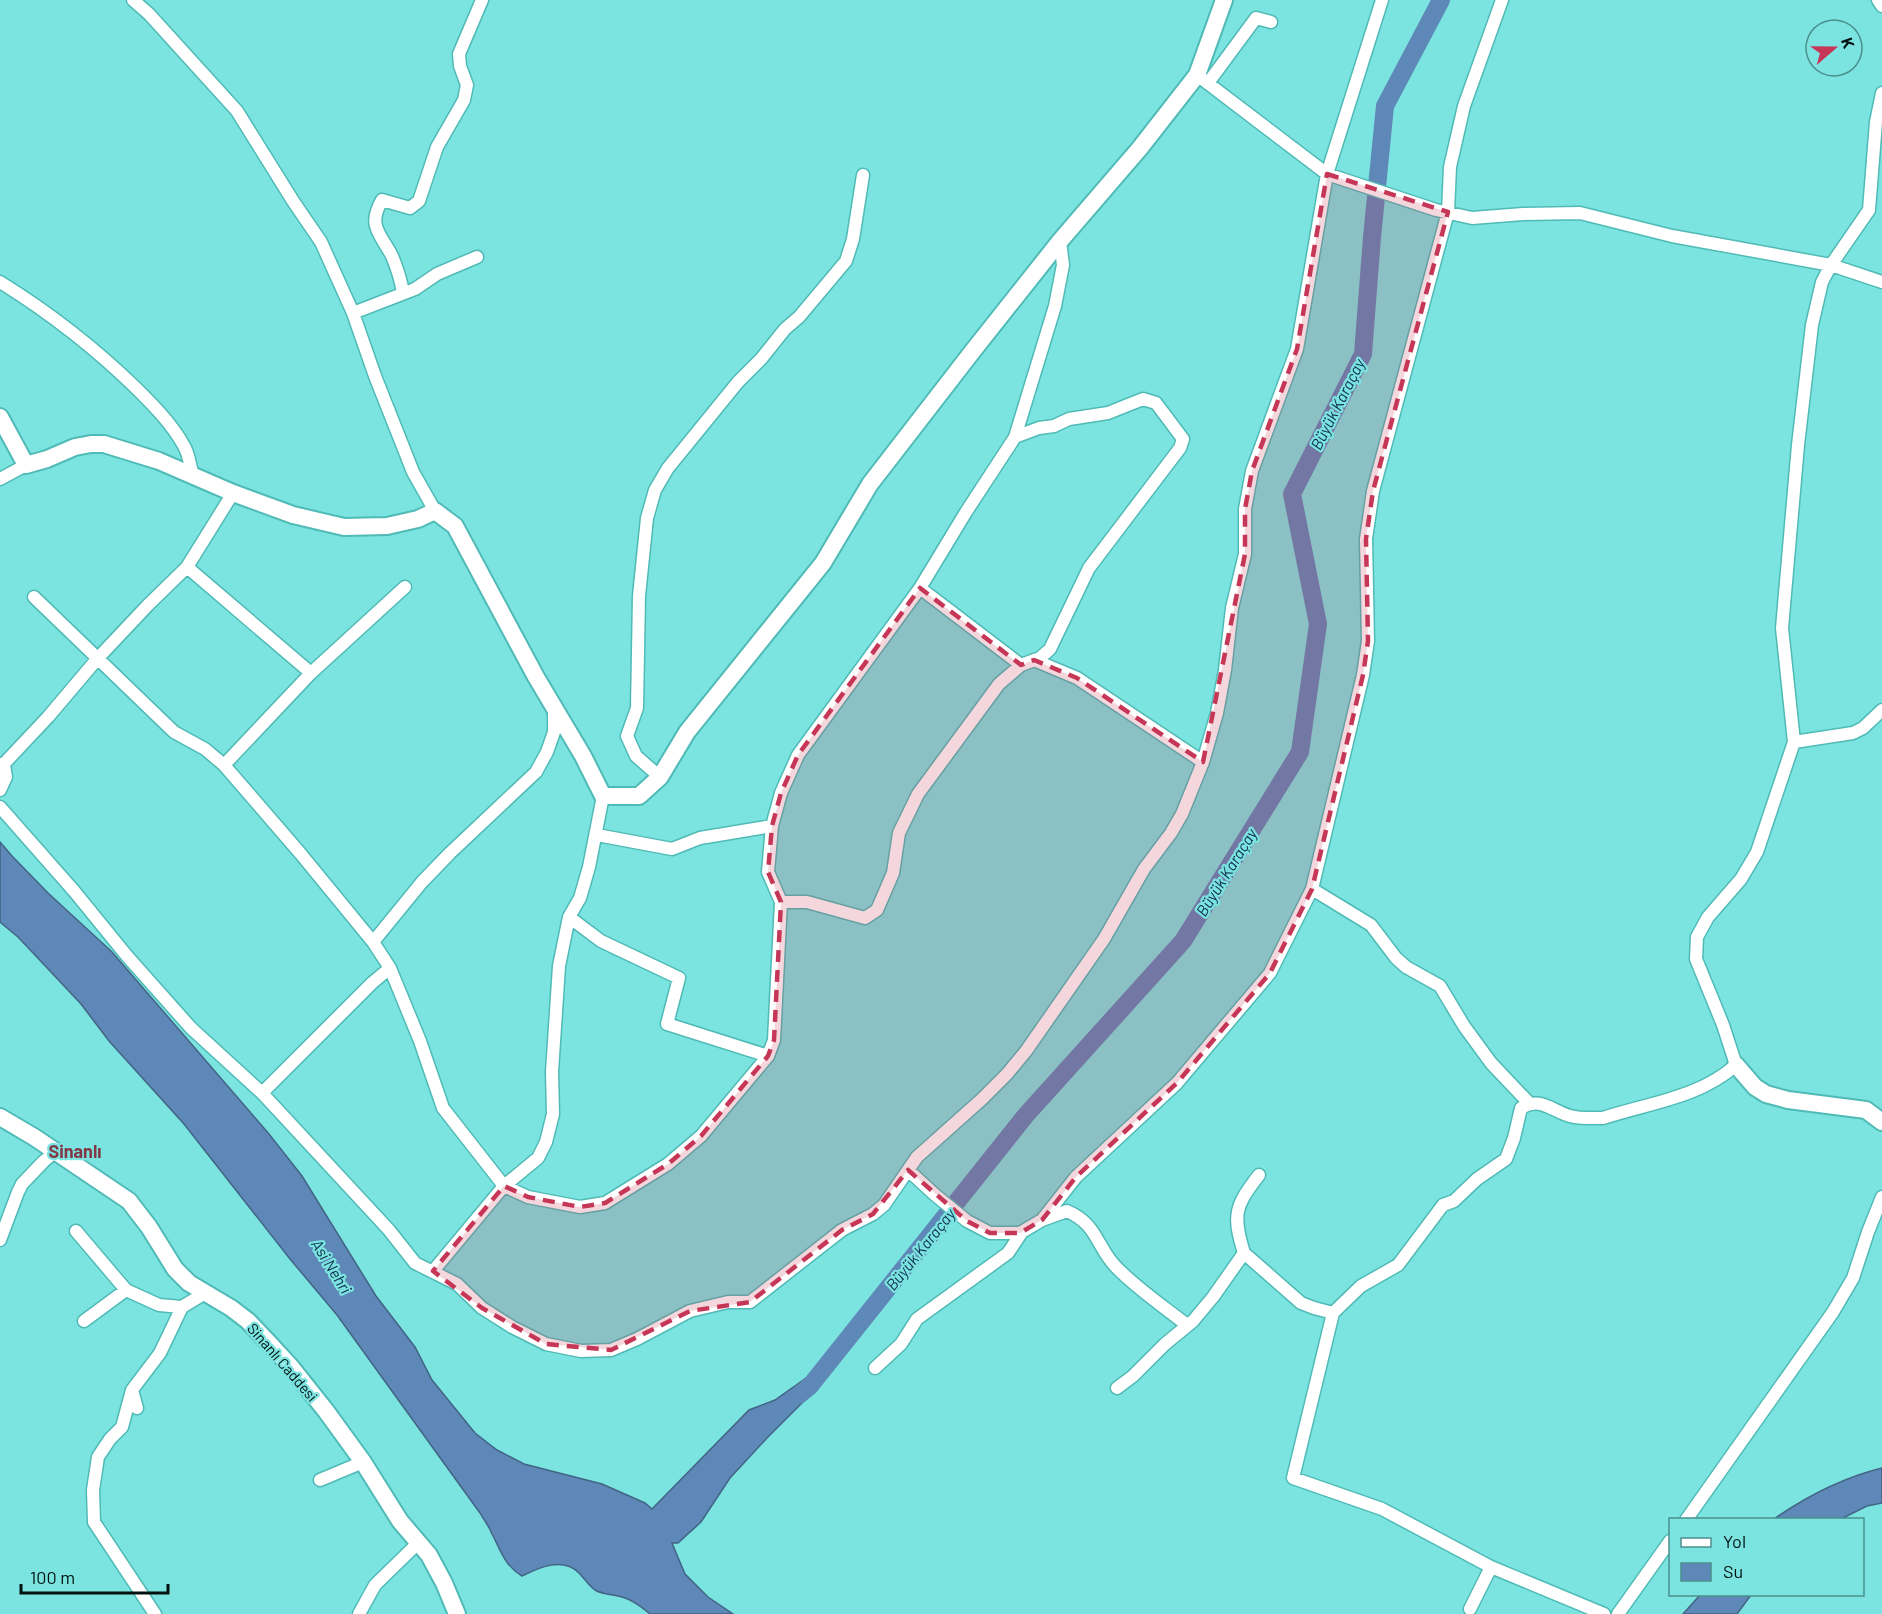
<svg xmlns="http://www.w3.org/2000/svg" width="1882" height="1614" font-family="Barlow,sans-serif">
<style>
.water{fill:#5e88b7;stroke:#426485;stroke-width:1.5}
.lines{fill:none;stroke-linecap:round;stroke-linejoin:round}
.river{stroke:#5e88b7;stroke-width:18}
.street-casing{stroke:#4fbab6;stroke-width:15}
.secondary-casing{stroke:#4fbab6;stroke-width:20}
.street{stroke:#fff;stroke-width:12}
.secondary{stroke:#fff;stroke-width:16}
.marked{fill:#c63657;fill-opacity:0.2;stroke:#c63657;stroke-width:4.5;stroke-dasharray:12 8;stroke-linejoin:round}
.labels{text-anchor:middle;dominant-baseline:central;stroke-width:4.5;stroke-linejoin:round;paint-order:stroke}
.street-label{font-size:15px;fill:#001110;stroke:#7ce4e0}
.water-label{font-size:16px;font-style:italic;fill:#0e2d4e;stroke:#7ce4e0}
.quarter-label{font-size:18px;font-weight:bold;fill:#823945;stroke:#7ce4e0}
</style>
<rect width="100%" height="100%" fill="#7ce4e0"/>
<path class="water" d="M 0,842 L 12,856 L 48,893 L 112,952 L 269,1134 L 302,1176 L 376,1296 L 415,1347 L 432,1380 L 475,1433 L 497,1450 L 524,1464 L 602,1484 L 645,1503 L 652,1509 L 749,1410 L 775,1400 L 809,1376 L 817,1377 L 822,1383 L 767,1438 L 730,1478 L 701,1522 L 678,1543 L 672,1543 L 685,1574 L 708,1597 L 733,1614 L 650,1614 C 642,1607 633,1600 622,1597 C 614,1594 603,1595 595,1590 C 589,1586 584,1578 579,1573 C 563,1557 540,1567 522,1576 C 505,1566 501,1551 492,1534 C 489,1526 484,1520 480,1513 L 337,1315 L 290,1259 L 184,1124 L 109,1041 L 81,1004 L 18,937 L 0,922 Z
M 1882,1468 L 1882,1503 L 1867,1506 L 1841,1519 L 1774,1519 C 1807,1496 1842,1478 1882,1468 Z
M 1700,1595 L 1700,1594 L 1751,1595 L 1737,1614 L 1683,1614 Z"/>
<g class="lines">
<path class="river" d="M 799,1395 L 810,1386 L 1026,1115 L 1183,941 L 1300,752 L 1318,624 L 1292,494 L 1363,354 L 1372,237 L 1385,106 L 1441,0"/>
<g class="street-casing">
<path id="street" d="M 133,0 L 149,14 L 237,111 L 293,201 L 321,242 L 353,313 L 375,376 L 413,472 L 435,511
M 1878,0 L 1882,6
M 1197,75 L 1327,174 L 1436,210 L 1472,218 L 1523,214 L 1580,213 L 1672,236 L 1831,265 L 1882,282
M 1208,83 L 1256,18 L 1271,22
M 0,282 C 50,313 95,348 137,389 C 154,406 172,424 184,446 C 189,454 190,466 193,476
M 403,293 C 401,280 397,268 392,256 C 380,233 367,226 382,200 L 410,208 L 419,201 L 437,147 L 464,100 L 467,85 L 460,66 L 459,54 L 482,0
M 353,313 L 415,289 L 437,274 L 477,257
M 0,479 L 26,465
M 187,567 L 311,673
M 920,588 L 1021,665
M 34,597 L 174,732 L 205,749 L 224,765 L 300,853 L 373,942 L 390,968 L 420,1041 L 443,1108 L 504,1186 L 528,1197 L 580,1207 L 605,1203 L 668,1164 L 701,1136 L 768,1056 L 774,1040 L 781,902 L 768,872 L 772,826 L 781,793 L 798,755 L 920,588 L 966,512 L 1015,437 L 1055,306 L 1063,265 L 1060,241
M 1034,660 L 1077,678 L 1203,762
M 1794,742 L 1853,733 L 1863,728 L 1882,710
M 0,764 L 4,765 L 6,777 L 0,790
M 224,765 L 311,673 L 405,587
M 0,768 L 48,717 L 98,658 L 148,605 L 187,567 L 233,493
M 660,777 L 636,756 L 627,736 L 637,708 L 639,596 L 647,518 L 655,490 L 668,468 L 738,382 L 761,359 L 785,329 L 799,317 L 846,261 L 853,239 L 863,175
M 0,807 L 74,891 L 127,956 L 191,1028 L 262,1093 L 389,1230 L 415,1263 L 457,1284 L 482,1308 L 512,1327 L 546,1344 L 581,1351 L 611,1350 L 637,1339 L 690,1311 L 728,1302 L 750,1302 L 842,1230 L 873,1214 L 884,1205 L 917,1157 L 982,1099 L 1007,1074 L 1026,1051 L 1104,939 L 1144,869 L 1171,833 L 1182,814 L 1203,762 L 1217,713 L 1225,670 L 1232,608 L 1245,554 L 1245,509 L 1252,471 L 1297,349 L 1327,174 L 1382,0
M 597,835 L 672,849 L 700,838 L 772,826
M 1312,889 L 1371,925 L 1396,958 L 1406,967 L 1440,986 L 1464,1026 L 1491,1063 L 1529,1103
M 781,902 L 807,902 L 865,918 L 877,910 L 893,873 L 899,833 L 918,794 L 999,684 L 1021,665 L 1040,658 L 1050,649 L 1089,568 L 1180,448 L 1183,439 L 1156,403 L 1143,399 L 1108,413 L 1069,419 L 1054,426 L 1039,428 L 1015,437
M 569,917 L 601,941 L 679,978 L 667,1024 L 768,1056
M 373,942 L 422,882 L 450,853 L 536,772 L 547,752 L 554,732 L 554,708
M 262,1093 L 372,983 L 390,968
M 908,1170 L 934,1194 L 967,1221 L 990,1233 L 1020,1233 L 1042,1220 L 1067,1211 C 1099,1225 1096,1248 1118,1269 C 1139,1290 1164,1307 1187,1325
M 1042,1220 L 1076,1177 L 1177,1083 L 1270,973 L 1312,889 L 1363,675 L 1368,641 L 1366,539 L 1373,491 L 1448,212 L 1450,167 L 1464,106 L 1502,0
M 76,1231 L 126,1290 L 159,1305 L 182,1307
M 0,1240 L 18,1192 L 22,1184 L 44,1161 L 56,1151
M 1244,1253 C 1232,1215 1235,1206 1259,1175
M 433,1271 L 504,1186 L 538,1158 L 546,1142 L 553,1114 L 552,1072 L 559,966 L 569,917 L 580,898 L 589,867 L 603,796
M 1333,1313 L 1293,1478 L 1382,1509 L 1491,1567 L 1604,1614
M 84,1321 L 126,1290
M 875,1368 L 901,1344 L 917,1319 L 1008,1253 L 1022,1232
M 1117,1388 L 1133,1376 L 1165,1344 L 1193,1321 L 1213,1297 L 1244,1253 L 1301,1303 L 1314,1308 L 1333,1313 L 1361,1286 L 1398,1265 L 1443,1205 L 1454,1201 L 1477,1179 L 1506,1159 L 1514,1138 L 1521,1108 C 1540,1096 1552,1111 1570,1116 C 1580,1119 1592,1118 1603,1118 C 1648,1103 1699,1098 1736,1065 L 1723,1025 L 1696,959 L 1697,937 L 1708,917 L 1741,879 L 1757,852 L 1794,742 L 1782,628 L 1798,445 L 1812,325 L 1822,282 L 1831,265 L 1869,210 L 1876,122 L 1882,93
M 132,1390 L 122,1427 L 110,1439 L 98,1457 L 93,1490 L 94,1522 L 155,1614
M 137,1408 L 132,1390 L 160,1353 L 182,1307 L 205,1293
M 320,1480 L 363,1462
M 1686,1520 L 1833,1312 L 1853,1278 L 1868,1232 L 1882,1197
M 1470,1609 L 1491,1567
M 359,1614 L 375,1585 L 418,1543
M 1618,1614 L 1670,1541"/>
</g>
<g class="secondary-casing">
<path id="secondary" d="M 0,417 L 26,465 L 47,459 L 75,447 L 91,444 L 104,444 L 159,461 L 233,493 L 293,515 L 344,527 L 387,526 L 418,519 L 435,511 L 455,526 L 536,677 L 583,756 L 603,796 L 639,796 L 660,777 L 687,732 L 823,563 L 870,484 L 972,352 L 1060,241 L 1140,148 L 1197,75 L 1224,0
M 1736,1065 L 1755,1087 L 1766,1094 L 1788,1100 L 1866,1110 L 1882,1122
M 0,1117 L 34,1137 L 129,1201 L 149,1227 L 175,1269 L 189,1283 L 231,1308 L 248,1321 L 268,1342 L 291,1367 L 326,1411 L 363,1462 L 400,1521 L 429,1555 L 444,1583 L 457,1614"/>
</g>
<use href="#street" class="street"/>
<use href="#secondary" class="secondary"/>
</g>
<path class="marked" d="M 1327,174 L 1448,212 L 1373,491 L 1366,539 L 1368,641 L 1363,675 L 1312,889 L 1270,973 L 1177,1083 L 1076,1177 L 1042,1220 L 1020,1233 L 990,1233 L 967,1221 L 908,1170 L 873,1214 L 842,1230 L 750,1302 L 690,1311 L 611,1350 L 546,1344 L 482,1308 L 433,1271 L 504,1186 L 528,1197 L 580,1207 L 605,1203 L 668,1164 L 701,1136 L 768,1056 L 774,1040 L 781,902 L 768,872 L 772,826 L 781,793 L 798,755 L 920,588 L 1021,665 L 1034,660 L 1077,678 L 1203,762 L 1245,554 L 1245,509 L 1252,471 L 1297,349 Z"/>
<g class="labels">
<g class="street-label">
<text transform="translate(283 1362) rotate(49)">Sinanlı Caddesi</text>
</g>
<g class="water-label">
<text transform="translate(1337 404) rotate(-63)">Büyük Karaçay</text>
<text transform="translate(1226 872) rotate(-58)">Büyük Karaçay</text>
<text transform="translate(920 1249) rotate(-51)">Büyük Karaçay</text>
<text transform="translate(332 1266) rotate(58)">Asi Nehri</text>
</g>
<g class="quarter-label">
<text x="75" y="1151">Sinanlı</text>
</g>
</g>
<rect x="1669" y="1518" width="195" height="78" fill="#7ce4e0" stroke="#4a908d" stroke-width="1.5"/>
<rect x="1681" y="1538" width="30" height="9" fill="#ffffff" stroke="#4a908d" stroke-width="1.5"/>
<text x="1723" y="1548" font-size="18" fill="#001110">Yol</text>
<rect x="1681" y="1563" width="30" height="18" fill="#5e88b7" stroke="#4a908d" stroke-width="1.5"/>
<text x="1723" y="1578" font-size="18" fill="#001110">Su</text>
<g transform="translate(1834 48) rotate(70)"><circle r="28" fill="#7ce4e0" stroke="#4a908d" stroke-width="1.5"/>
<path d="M0-4.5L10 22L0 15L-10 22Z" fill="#c63657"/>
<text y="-9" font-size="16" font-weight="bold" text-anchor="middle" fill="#001110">K</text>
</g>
<path d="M21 1584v9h147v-9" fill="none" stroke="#001110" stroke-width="3"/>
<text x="30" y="1584" font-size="18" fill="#001110" stroke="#7ce4e0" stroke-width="4.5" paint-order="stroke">100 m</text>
</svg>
